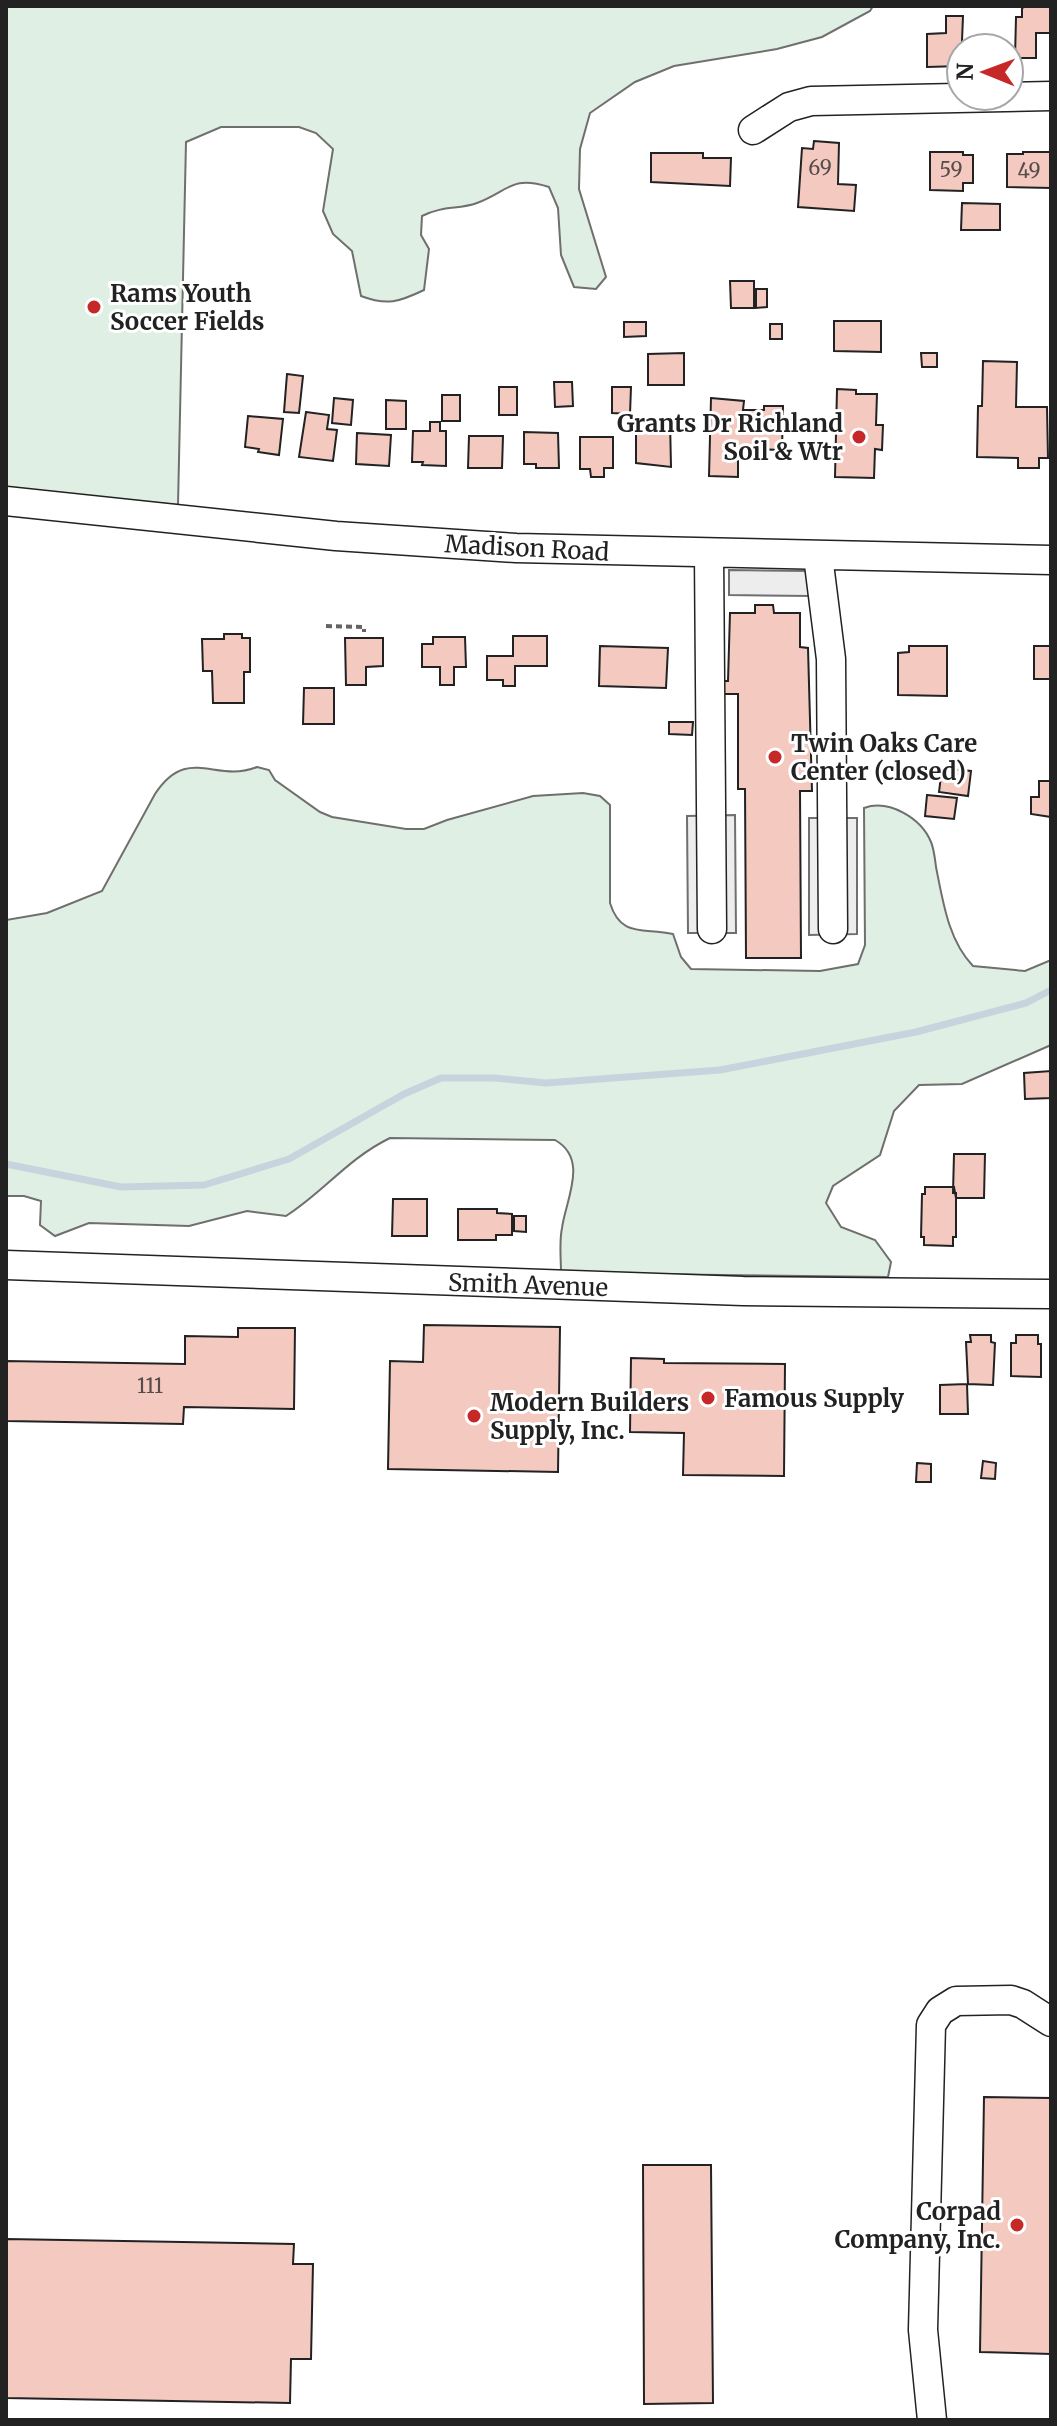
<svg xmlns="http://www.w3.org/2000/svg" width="1057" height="2426" font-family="Merriweather,serif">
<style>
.green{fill:#e0efe3;stroke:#6f6f6f;stroke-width:2}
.parking{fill:#ededed;stroke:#6f6f6f;stroke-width:2}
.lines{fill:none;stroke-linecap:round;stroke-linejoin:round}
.stream{stroke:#c7d3dd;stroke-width:7}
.building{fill:#f3c9c0;stroke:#222;stroke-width:2}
.minor-casing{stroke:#222;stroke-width:31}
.path{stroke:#646464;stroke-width:4;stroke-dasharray:6 4;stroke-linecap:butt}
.minor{stroke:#fff;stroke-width:28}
.poi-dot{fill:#c62828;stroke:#fff;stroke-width:3}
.labels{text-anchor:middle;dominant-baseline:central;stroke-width:6;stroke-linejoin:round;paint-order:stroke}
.number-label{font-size:20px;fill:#564c4a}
.poi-label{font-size:24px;font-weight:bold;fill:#222;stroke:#fff;text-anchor:start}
.street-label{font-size:24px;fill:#222;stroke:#fff}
</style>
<rect width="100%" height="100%" fill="#fff"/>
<path class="green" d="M 6,6 L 873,6 L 870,11 L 822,37 L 777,49 L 674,66 L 635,82 L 590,113 L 580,149 L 579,189 L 606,277 L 596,289 L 574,287 L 561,255 L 558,208 L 549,187 C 511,175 509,191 477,203 C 458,210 444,205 422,216 L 421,235 L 429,249 L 424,290 C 399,302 387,306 361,296 L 352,251 L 333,234 L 323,211 L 333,149 L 316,133 L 299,127 L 221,127 L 186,142 L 178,505 L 6,488 Z
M 257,767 L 269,770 L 275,780 L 320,812 L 332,817 L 406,829 L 424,829 L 447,820 L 533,796 L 583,793 L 600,796 L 610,805 L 610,903 C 621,939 645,927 673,934 L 681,957 L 691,969 L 820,971 L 858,964 L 865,945 L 864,808 C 889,799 921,818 931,842 C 934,849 935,859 936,867 C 943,901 948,940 973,966 L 1025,971 L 1051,960 L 1051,1045 L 962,1084 L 919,1085 L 894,1111 L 880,1155 L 833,1186 L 826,1203 L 841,1227 L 875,1240 L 891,1262 L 888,1277 L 561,1273 C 561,1258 559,1242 562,1228 C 566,1199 589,1159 555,1140 L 390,1138 C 347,1159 325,1191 286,1216 L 247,1211 L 189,1226 L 89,1223 L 55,1236 L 40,1225 L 41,1201 L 24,1196 L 6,1196 L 6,920 L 47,913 L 102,891 L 155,794 C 188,744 215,784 257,767 Z"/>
<path class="parking" d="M 729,570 L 811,571 L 811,596 L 729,595 Z
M 735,815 L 736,933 L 688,933 L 687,816 Z
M 809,818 L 857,818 L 857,934 L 809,935 Z"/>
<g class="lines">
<path class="stream" d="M 6,1164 L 121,1187 L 204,1185 L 289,1159 L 404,1094 L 441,1078 L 495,1078 L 546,1083 L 720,1070 L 916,1032 L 1026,1003 L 1051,990"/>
</g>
<path class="building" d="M 1026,6 L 1051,6 L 1051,33 L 1036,33 L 1036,58 L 1015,58 L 1016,17 L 1022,17 L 1022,8 Z
M 946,16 L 963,16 L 961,66 L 927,67 L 927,34 L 946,33 Z
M 814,141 L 839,143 L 838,184 L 856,185 L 854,211 L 798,207 L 802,148 L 813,149 Z
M 930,152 L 963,152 L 963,155 L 973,155 L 973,183 L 963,183 L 963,191 L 930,190 Z
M 1023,152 L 1051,152 L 1051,188 L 1007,187 L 1007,154 L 1023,154 Z
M 651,153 L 703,153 L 703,158 L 731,158 L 730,186 L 651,182 Z
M 962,203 L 1000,204 L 1000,230 L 961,230 Z
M 730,281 L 754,281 L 754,308 L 731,308 Z
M 756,289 L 767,289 L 767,307 L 756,308 Z
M 834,321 L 881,321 L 881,352 L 834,351 Z
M 624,322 L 646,322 L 646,336 L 624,337 Z
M 770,324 L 782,324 L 782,339 L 770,339 Z
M 684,353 L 684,385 L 648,385 L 648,354 Z
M 921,353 L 937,353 L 937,367 L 922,367 Z
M 983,361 L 1017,362 L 1016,407 L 1047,407 L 1048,458 L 1039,458 L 1039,468 L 1018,468 L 1018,458 L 977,457 L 978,406 L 982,406 Z
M 287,374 L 303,376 L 299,413 L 284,412 Z
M 554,382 L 572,382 L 573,406 L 555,407 Z
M 499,387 L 517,387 L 517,415 L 499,415 Z
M 612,387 L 631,387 L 630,414 L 612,413 Z
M 837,389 L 856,390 L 856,394 L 877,394 L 876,425 L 883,425 L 882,450 L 875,449 L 874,478 L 835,477 Z
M 442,395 L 460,395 L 460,421 L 442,421 Z
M 334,398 L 353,400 L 351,425 L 332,423 Z
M 711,398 L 744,401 L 743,410 L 764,410 L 764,406 L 783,406 L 782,450 L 750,449 L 750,454 L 738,454 L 738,477 L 709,476 Z
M 386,400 L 406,401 L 406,429 L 386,429 Z
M 306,412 L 329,415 L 327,429 L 337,430 L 333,461 L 299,457 Z
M 248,416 L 283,419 L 279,455 L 258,452 L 259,449 L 245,447 Z
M 649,420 L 670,421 L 671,467 L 636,463 L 636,432 L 649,432 Z
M 430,422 L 440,422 L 440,431 L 446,431 L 446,466 L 422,465 L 423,462 L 412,462 L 413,431 L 430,431 Z
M 524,432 L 558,433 L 559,468 L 536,468 L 536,464 L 524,464 Z
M 357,433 L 391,435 L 389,466 L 356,464 Z
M 469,436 L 503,436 L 502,468 L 468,468 Z
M 580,437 L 613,437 L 613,468 L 604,468 L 604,477 L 591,477 L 590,469 L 580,469 Z
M 755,605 L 773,605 L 774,613 L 800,613 L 800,647 L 808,648 L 812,791 L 800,791 L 801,958 L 746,958 L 745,789 L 738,789 L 738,694 L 721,694 L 721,681 L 728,681 L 730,613 L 755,613 Z
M 224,634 L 242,634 L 242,638 L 250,638 L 250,672 L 244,672 L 244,703 L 213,703 L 212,671 L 203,671 L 202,639 L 224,639 Z
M 513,636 L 547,636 L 547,666 L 515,666 L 515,686 L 503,686 L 503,680 L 487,680 L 487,656 L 513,656 Z
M 433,637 L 465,637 L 466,667 L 454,667 L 454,685 L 440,685 L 440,667 L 422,667 L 422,644 L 433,644 Z
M 345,638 L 383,638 L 383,666 L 366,667 L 366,685 L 346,685 Z
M 600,646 L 668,648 L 666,688 L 599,686 Z
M 909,646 L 947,646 L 947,696 L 898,695 L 898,653 L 909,652 Z
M 1034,646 L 1051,646 L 1051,679 L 1034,679 Z
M 304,688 L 334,688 L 334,724 L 303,724 Z
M 669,722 L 693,722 L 692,735 L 669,734 Z
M 942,768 L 971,771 L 968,796 L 939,792 Z
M 1039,781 L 1051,781 L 1051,817 L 1031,814 L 1031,797 L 1039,797 Z
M 927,795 L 957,798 L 954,819 L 925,816 Z
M 1051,1071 L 1051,1098 L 1025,1099 L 1024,1073 Z
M 954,1154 L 985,1154 L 984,1198 L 956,1198 L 956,1193 L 953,1193 Z
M 925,1187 L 954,1187 L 956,1198 L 956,1237 L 953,1237 L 953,1246 L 924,1245 L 924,1237 L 921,1237 L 922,1194 L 925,1194 Z
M 393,1199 L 427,1199 L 427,1236 L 392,1236 Z
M 458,1209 L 497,1209 L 497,1213 L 512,1214 L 512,1235 L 496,1235 L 496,1240 L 458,1240 Z
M 514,1216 L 526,1216 L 526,1232 L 514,1231 Z
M 424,1325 L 560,1327 L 558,1472 L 388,1469 L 390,1361 L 423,1362 Z
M 238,1328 L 295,1328 L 294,1409 L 184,1407 L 183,1424 L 6,1421 L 6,1361 L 185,1364 L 185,1336 L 238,1337 Z
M 970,1335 L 991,1335 L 991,1342 L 995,1343 L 993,1385 L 968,1384 L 966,1342 L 971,1342 Z
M 1016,1335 L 1038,1335 L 1038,1344 L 1041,1344 L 1041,1377 L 1011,1376 L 1011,1343 L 1016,1343 Z
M 631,1358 L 664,1359 L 664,1363 L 785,1364 L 784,1476 L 683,1475 L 684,1433 L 630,1432 Z
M 967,1384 L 968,1414 L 940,1414 L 940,1385 Z
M 983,1461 L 996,1463 L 995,1479 L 981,1478 Z
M 917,1463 L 931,1464 L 931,1482 L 916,1482 Z
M 984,2097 L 1051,2098 L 1051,2354 L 980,2352 Z
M 643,2165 L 711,2165 L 713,2403 L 644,2404 Z
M 6,2239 L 294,2244 L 293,2264 L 313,2264 L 311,2359 L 291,2359 L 290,2403 L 6,2398 Z"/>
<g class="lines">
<g class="minor-casing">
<path id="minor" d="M 753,130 L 789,107 L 811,101 L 1051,96
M 6,501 L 336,536 L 516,548 L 1051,560
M 709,554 L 712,929
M 818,556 L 831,659 L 833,929
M 6,1265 L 743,1291 L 1051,1294
M 932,2420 L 923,2330 L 931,2025 L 940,2011 L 956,2001 L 1011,2000 L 1023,2004 L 1051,2022"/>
</g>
<path class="path" d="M 326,626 L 364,627 L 364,632"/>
<use href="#minor" class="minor"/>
</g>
<g class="poi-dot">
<circle cx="94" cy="307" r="8"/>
<circle cx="859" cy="437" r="8"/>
<circle cx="775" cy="757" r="8"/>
<circle cx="708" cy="1398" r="8"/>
<circle cx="474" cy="1416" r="8"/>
<circle cx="1017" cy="2225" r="8"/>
</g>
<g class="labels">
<g class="number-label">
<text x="820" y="167">69</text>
<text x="951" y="169">59</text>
<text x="1029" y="170">49</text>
<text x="150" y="1385">111</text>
</g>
<g class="poi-label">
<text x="110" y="293">Rams Youth<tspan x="110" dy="28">Soccer Fields</tspan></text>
<text x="843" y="423" text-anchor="end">Grants Dr Richland<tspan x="843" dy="28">Soil &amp; Wtr</tspan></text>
<text x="791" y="743">Twin Oaks Care<tspan x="791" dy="28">Center (closed)</tspan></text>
<text x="724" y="1398">Famous Supply</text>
<text x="490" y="1402">Modern Builders<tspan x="490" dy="28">Supply, Inc.</tspan></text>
<text x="1001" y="2211" text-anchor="end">Corpad<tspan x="1001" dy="28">Company, Inc.</tspan></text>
</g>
<g class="street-label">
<text transform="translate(527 548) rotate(3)">Madison Road</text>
<text transform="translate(528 1285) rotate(2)">Smith Avenue</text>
</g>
</g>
<rect width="1057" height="2426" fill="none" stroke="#222222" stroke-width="16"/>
<g transform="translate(985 72) rotate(271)"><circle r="38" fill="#ffffff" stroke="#a7a7a7" stroke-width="2"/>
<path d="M0-6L14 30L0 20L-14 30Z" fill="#c62828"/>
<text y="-12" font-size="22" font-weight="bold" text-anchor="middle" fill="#222222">N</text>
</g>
</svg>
